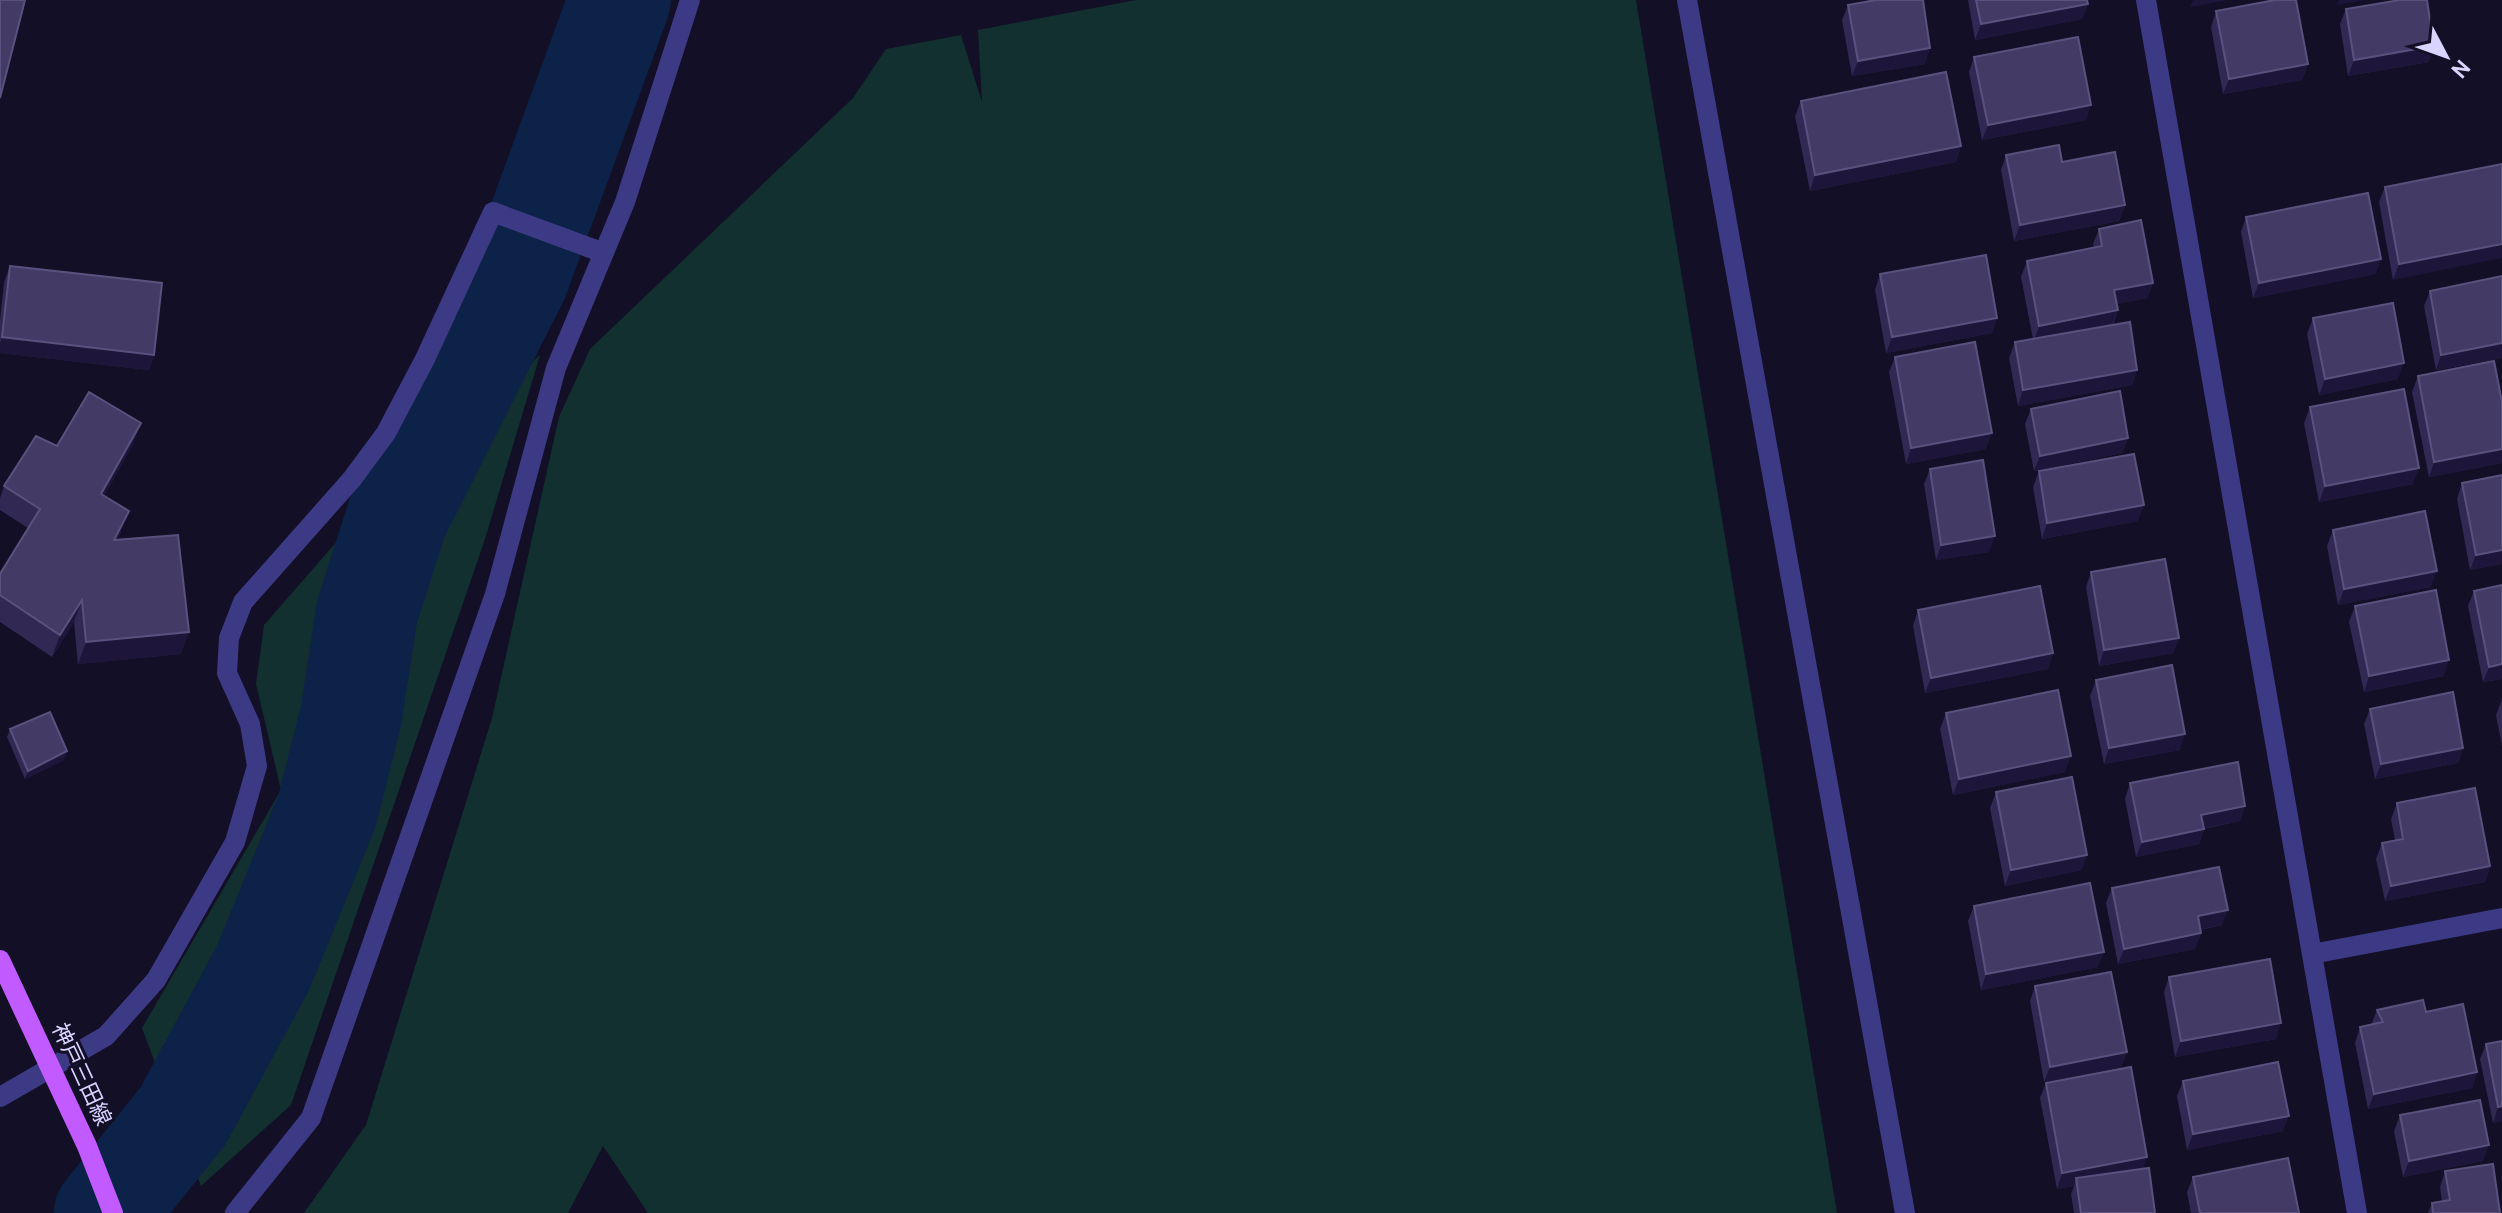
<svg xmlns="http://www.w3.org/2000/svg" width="2502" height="1213" font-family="Overpass,'Noto Sans JP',sans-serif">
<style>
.green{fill:#12302f}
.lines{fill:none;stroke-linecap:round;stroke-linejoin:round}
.river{stroke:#0c2248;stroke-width:102}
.minor{stroke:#3d3a85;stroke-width:20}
.major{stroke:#c25bff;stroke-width:20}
.wall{fill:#312854}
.shaded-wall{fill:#1d163a}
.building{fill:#433a66;stroke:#5a527e;stroke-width:2}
.labels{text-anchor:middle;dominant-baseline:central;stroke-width:6;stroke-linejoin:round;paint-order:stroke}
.street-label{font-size:22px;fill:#d9d4ff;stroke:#130f26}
</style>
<rect width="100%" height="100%" fill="#130f26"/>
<path class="green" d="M 1136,0 L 1636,0 L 1837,1213 L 648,1213 L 603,1146 L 568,1213 L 304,1213 L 366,1125 L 492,718 L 559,417 L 590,349 L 853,98 L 886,49 L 961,35 L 982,102 L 978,30 Z
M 540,355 L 485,539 L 291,1105 L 201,1186 L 142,1028 L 281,790 L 256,684 L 264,625 L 353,523 L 433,544 L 504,386 Z"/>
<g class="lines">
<path class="river" d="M 105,1213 L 183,1116 L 263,968 L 327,811 L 351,716 L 367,612 L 397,518 L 518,278 L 620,0"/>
<path class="minor" d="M 1687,0 L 1905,1213
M 2146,0 L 2357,1213
M 2312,954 L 2502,918
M 0,1097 L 106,1036 L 156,980 L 235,842 L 257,766 L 250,724 L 227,673 L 229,638 L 243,602 L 352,479 L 386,433 L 425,359 L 493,212 L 604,253
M 235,1213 L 311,1118 L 495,594 L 556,368 L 625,202 L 690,0"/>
<path class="major" d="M 0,960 L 87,1146 L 113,1213"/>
</g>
<path class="wall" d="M 1968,0 L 2087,0 L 2088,4 L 2082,19 L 1975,40 Z
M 1848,5 L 1925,64 L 1852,76 L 1842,20 Z
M 2346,9 L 2429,62 L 2348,76 L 2340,24 Z
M 2216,11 L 2308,64 L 2302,80 L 2223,94 L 2211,27 Z
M 1974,57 L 2086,120 L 1982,140 L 1969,72 Z
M 1801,101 L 1961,146 L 1956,162 L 1810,191 L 1795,116 Z
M 2006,155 L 2062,162 L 2125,205 L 2119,221 L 2014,241 L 2001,170 Z
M 2502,164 L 2393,280 L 2379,202 L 2385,187 Z
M 2246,217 L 2381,259 L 2375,274 L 2253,298 L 2241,232 Z
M 2099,229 L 2153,283 L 2147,298 L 2117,304 L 2118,310 L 2113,325 L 2137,370 L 2132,385 L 2018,406 L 2009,358 L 2015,342 L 2033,339 L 2021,277 L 2027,261 L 2094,248 L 2093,244 Z
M 10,266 L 154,355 L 149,370 L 0,353 L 0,320 L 4,282 Z
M 1880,274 L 1997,318 L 1992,333 L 1886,353 L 1875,290 Z
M 2502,276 L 2502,358 L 2436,370 L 2424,306 L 2430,291 Z
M 2313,318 L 2398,379 L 2319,395 L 2307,334 Z
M 1895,357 L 1986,449 L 1906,464 L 1889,372 Z
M 2418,376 L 2502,402 L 2502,463 L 2429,477 L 2412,392 Z
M 2310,407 L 2413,484 L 2319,502 L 2304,423 Z
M 2031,409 L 2128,438 L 2122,453 L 2034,471 L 2025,424 Z
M 133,444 L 104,496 L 121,532 L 117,540 L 181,654 L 78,664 L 74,622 L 52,657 L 0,622 L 0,574 L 28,528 L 0,510 L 0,498 L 4,486 L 57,446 Z
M 1930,469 L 1989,552 L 1936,560 L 1924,484 Z
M 2039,471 L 2138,521 L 2042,539 L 2033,487 Z
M 2462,483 L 2502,564 L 2470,570 L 2457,499 Z
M 2333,530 L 2431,587 L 2338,605 L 2327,546 Z
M 2091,572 L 2179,638 L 2173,653 L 2099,666 L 2086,587 Z
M 2502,585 L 2502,679 L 2483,682 L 2468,606 L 2474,591 Z
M 2355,606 L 2444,676 L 2364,692 L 2349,622 Z
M 1918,610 L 2053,653 L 2048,669 L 1925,693 L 1913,626 Z
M 2096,680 L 2180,750 L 2104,764 L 2090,696 Z
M 2502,699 L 2502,746 L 2496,715 Z
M 2370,709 L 2463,748 L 2458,763 L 2375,779 L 2364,724 Z
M 1946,713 L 2065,772 L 1953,795 L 1940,729 Z
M 10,729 L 64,760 L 25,779 L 7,737 Z
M 2130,783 L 2245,806 L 2240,821 L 2204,829 L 2199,844 L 2136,857 L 2125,799 Z
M 1996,792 L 2087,855 L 2081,870 L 2005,886 L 1990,808 Z
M 2397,803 L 2490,866 L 2485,882 L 2385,901 L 2376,859 L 2382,843 L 2395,840 L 2391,819 Z
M 2112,888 L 2222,925 L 2200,930 L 2201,933 L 2195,949 L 2118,964 L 2106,903 Z
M 1974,906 L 2098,967 L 1981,990 L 1968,921 Z
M 2169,977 L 2276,1039 L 2175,1057 L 2164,992 Z
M 2035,986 L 2127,1052 L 2121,1067 L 2044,1082 L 2030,1001 Z
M 2377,1010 L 2426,1012 L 2477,1072 L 2472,1088 L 2368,1109 L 2355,1043 L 2360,1027 L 2371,1025 Z
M 2486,1044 L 2502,1121 L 2493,1123 L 2480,1059 Z
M 2183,1081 L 2283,1131 L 2187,1150 L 2177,1096 Z
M 2046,1083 L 2143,1169 L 2155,1213 L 2074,1213 L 2071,1194 L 2074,1186 L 2057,1189 L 2040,1098 Z
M 2400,1115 L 2483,1161 L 2403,1177 L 2394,1131 Z
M 2445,1171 L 2500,1213 L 2428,1213 L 2432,1203 L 2442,1201 L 2440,1187 Z
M 2193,1177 L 2299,1213 L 2191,1213 L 2187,1192 Z"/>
<path class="shaded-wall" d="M 2193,0 L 2229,0 L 2190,7 Z
M 2339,0 L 2365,0 L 2337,5 Z
M 2088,4 L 2082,19 L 1975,40 L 1981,24 Z
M 2434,46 L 2429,62 L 2348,76 L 2354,60 Z
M 1930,48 L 1925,64 L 1852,76 L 1858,61 Z
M 2308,64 L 2302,80 L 2223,94 L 2229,79 Z
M 2091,105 L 2086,120 L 1982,140 L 1988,125 Z
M 1961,146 L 1956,162 L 1810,191 L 1815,175 Z
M 2125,205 L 2119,221 L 2014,241 L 2020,225 Z
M 2502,244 L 2502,258 L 2393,280 L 2399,264 Z
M 2381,259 L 2375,274 L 2253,298 L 2259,283 Z
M 2153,283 L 2147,298 L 2108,306 L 2114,290 Z
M 2118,310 L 2112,325 L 2034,341 L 2039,326 Z
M 1997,318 L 1992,333 L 1886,353 L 1892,337 Z
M 2,337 L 154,355 L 149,370 L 0,353 L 0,343 Z
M 2502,343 L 2502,358 L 2436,370 L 2441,355 Z
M 2404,363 L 2398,379 L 2319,395 L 2325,379 Z
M 2137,370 L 2132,385 L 2018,406 L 2023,390 Z
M 141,423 L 133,444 L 93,516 L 101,494 Z
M 1992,433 L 1986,449 L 1906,464 L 1911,448 Z
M 2128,438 L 2122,453 L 2034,471 L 2040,456 Z
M 2502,449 L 2502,463 L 2429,477 L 2434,462 Z
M 2419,468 L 2413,484 L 2319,502 L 2325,486 Z
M 2144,505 L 2138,521 L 2042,539 L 2047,523 Z
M 129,511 L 121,532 L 106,562 L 114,540 Z
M 1995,536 L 1989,552 L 1936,560 L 1941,545 Z
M 2502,550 L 2502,564 L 2470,570 L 2476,555 Z
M 2437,571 L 2431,587 L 2338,605 L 2344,589 Z
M 82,600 L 74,622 L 52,657 L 60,635 Z
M 189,632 L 181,654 L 78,664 L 86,642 Z
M 2179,638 L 2173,653 L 2099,666 L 2104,650 Z
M 2053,653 L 2048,669 L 1925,693 L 1931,678 Z
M 2449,660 L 2444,676 L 2364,692 L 2369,676 Z
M 2502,664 L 2502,679 L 2483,682 L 2489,667 Z
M 2185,734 L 2180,750 L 2104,764 L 2109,748 Z
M 2463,748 L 2458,763 L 2375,779 L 2381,764 Z
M 67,751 L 64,760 L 25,779 L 28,771 Z
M 2071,756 L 2065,772 L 1953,795 L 1959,779 Z
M 2245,806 L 2240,821 L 2196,830 L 2201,815 Z
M 2204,829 L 2199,844 L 2136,857 L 2142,842 Z
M 2087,855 L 2081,870 L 2005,886 L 2011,870 Z
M 2490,866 L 2485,882 L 2385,901 L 2391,886 Z
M 2228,910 L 2222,925 L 2192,931 L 2198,916 Z
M 2201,933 L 2195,949 L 2118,964 L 2124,949 Z
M 2104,952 L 2098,967 L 1981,990 L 1986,974 Z
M 2281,1023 L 2276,1039 L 2175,1057 L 2181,1041 Z
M 2127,1052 L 2121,1067 L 2044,1082 L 2050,1067 Z
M 2477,1072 L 2472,1088 L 2368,1109 L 2374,1094 Z
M 2502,1106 L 2502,1121 L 2493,1123 L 2498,1107 Z
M 2289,1116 L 2283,1131 L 2187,1150 L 2193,1134 Z
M 2489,1145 L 2483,1161 L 2403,1177 L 2409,1161 Z
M 2147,1157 L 2142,1173 L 2076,1178 L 2074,1186 L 2057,1189 L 2062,1173 Z"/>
<path class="building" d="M 0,0 L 25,0 L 0,98 Z
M 1876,0 L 1923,0 L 1930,48 L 1858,61 L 1848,5 Z
M 1976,0 L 2087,0 L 2088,4 L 1981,24 Z
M 2275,0 L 2296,0 L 2308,64 L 2229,79 L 2216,11 Z
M 2400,0 L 2427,0 L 2434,46 L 2354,60 L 2346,9 Z
M 2078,37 L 2091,105 L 1988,125 L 1974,57 Z
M 1946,72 L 1961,146 L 1815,175 L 1801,101 Z
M 2059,145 L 2062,162 L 2115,152 L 2125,205 L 2020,225 L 2006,155 Z
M 2502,164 L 2502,244 L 2399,264 L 2385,187 Z
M 2368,193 L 2381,259 L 2259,283 L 2246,217 Z
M 2141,220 L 2153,283 L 2114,290 L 2118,310 L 2039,326 L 2027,261 L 2102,246 L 2099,229 Z
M 1986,255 L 1997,318 L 1892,337 L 1880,274 Z
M 10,266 L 162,283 L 154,355 L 2,337 Z
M 2502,276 L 2502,343 L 2441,355 L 2430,291 Z
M 2393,303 L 2404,363 L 2325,379 L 2313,318 Z
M 2130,322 L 2137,370 L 2023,390 L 2015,342 Z
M 1975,342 L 1992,433 L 1911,448 L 1895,357 Z
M 2494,361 L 2502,402 L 2502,449 L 2434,462 L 2418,376 Z
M 2404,389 L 2419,468 L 2325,486 L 2310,407 Z
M 2120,391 L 2128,438 L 2040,456 L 2031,409 Z
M 89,392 L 141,423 L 101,494 L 129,511 L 114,540 L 178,535 L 189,632 L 86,642 L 82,600 L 60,635 L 0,595 L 0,574 L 40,509 L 4,486 L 36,436 L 57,446 Z
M 2134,454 L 2144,505 L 2047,523 L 2039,471 Z
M 1983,460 L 1995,536 L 1941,545 L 1930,469 Z
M 2502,475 L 2502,550 L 2476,555 L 2462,483 Z
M 2425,511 L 2437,571 L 2344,589 L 2333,530 Z
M 2165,559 L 2179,638 L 2104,650 L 2091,572 Z
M 2502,585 L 2502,664 L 2489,667 L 2474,591 Z
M 2040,586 L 2053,653 L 1931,678 L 1918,610 Z
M 2436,590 L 2449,660 L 2369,676 L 2355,606 Z
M 2172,665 L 2185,734 L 2109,748 L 2096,680 Z
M 2058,690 L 2071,756 L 1959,779 L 1946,713 Z
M 2453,692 L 2463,748 L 2381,764 L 2370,709 Z
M 50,712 L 67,751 L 28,771 L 10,729 Z
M 2238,762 L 2245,806 L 2201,815 L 2204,829 L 2142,842 L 2130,783 Z
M 2072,777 L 2087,855 L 2011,870 L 1996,792 Z
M 2475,788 L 2490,866 L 2391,886 L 2382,843 L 2403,839 L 2397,803 Z
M 2219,867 L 2228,910 L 2198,916 L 2201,933 L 2124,949 L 2112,888 Z
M 2090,883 L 2104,952 L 1986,974 L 1974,906 Z
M 2270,959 L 2281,1023 L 2181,1041 L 2169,977 Z
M 2111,972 L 2127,1052 L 2050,1067 L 2035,986 Z
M 2423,1000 L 2426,1012 L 2463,1004 L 2477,1072 L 2374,1094 L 2360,1027 L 2383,1022 L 2377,1010 Z
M 2502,1041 L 2502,1106 L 2498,1107 L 2486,1044 Z
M 2278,1062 L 2289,1116 L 2193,1134 L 2183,1081 Z
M 2131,1067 L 2147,1157 L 2062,1173 L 2046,1083 Z
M 2480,1100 L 2489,1145 L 2409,1161 L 2400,1115 Z
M 2288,1158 L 2299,1213 L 2200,1213 L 2193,1177 Z
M 2493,1164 L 2500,1213 L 2433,1213 L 2432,1203 L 2450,1200 L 2445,1171 Z
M 2149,1168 L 2155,1213 L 2081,1213 L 2076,1178 Z"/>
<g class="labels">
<g class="street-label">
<text transform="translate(80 1075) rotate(65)">神戸三田線</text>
</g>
</g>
<g transform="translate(2446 56) rotate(131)" stroke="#130f26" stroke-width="6" paint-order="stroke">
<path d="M0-6L14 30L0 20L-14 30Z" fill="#d9d4ff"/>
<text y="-12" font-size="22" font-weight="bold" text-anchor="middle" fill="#d9d4ff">N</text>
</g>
</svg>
